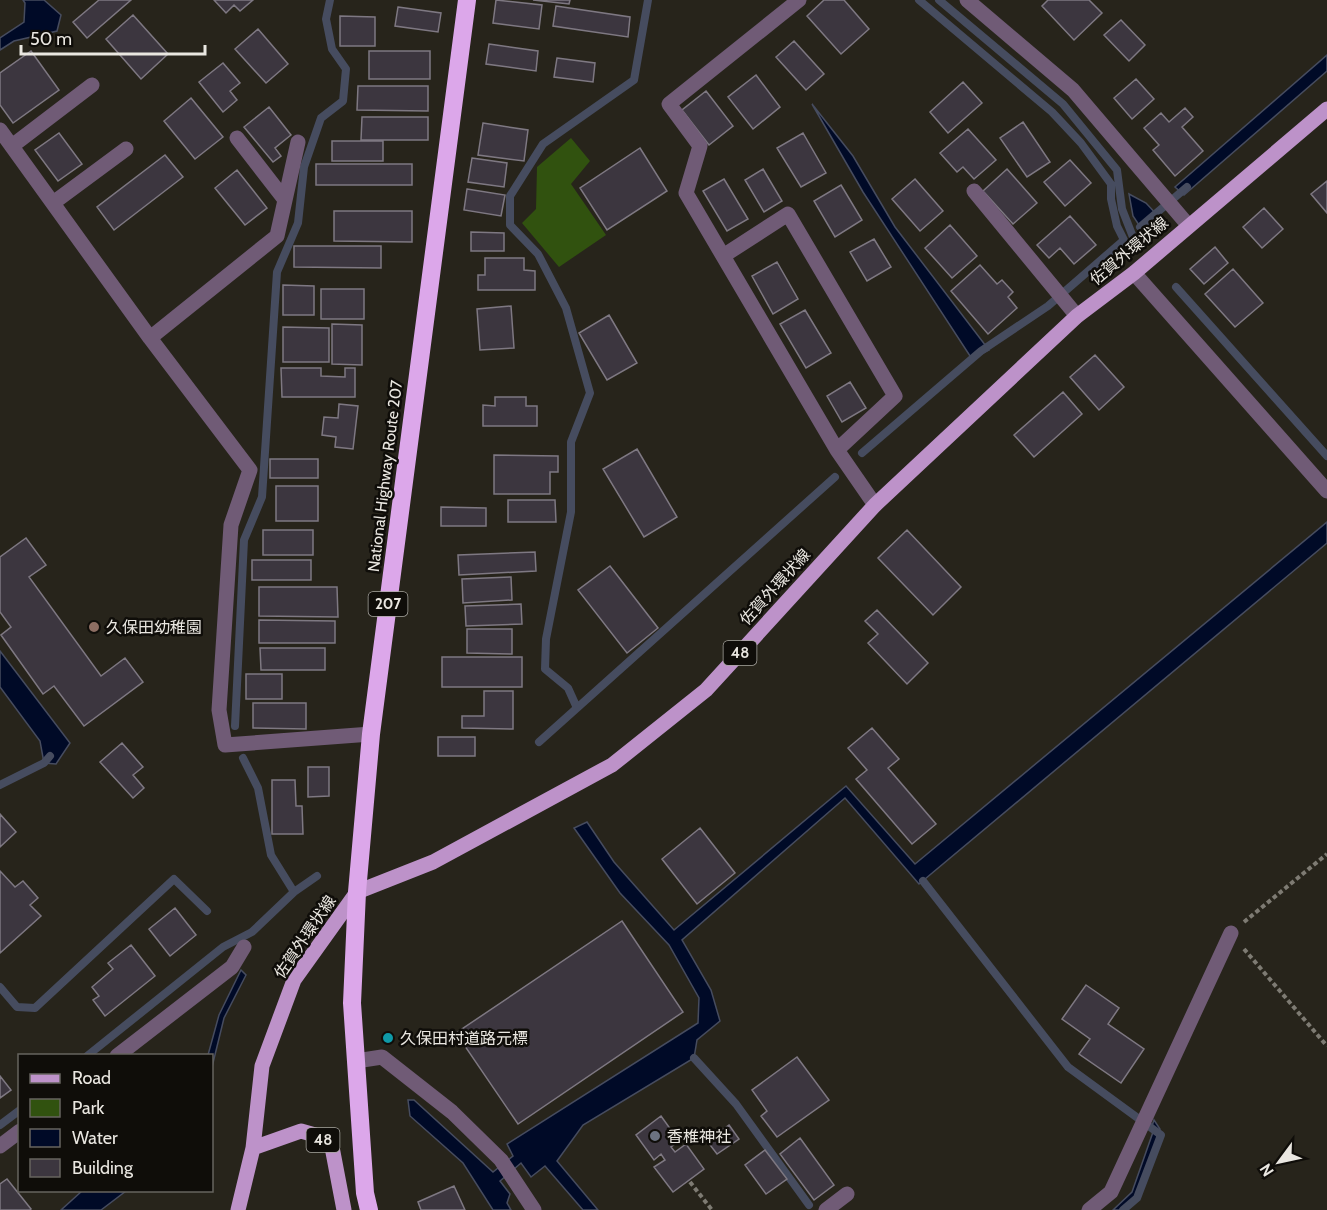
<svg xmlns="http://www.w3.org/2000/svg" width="1327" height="1210" font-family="Cabin,'Noto Sans JP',sans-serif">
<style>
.green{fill:#31520f}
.water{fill:#000a27;stroke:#464c5f;stroke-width:1.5}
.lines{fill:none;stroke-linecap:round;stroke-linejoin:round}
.stream{stroke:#464c5f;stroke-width:8}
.building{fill:#3c363f;stroke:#7e7882;stroke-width:1.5}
.path{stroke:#7e7b73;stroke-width:4;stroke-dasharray:4.5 3;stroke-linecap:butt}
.minor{stroke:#705b76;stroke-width:15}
.major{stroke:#bd92c9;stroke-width:15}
.highway{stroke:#dca7ea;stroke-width:18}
.education-dot{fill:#8d6e63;stroke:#0f0d09;stroke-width:2}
.culture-dot{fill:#0f9aa8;stroke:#0f0d09;stroke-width:2}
.worship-dot{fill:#6b7280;stroke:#0f0d09;stroke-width:2}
.labels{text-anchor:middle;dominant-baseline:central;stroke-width:5;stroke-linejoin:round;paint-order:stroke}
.shield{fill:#0f0d09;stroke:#a8a6a0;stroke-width:1.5}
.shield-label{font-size:15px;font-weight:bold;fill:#eae7e1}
.street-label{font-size:16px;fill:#eae7e1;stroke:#0f0d09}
.poi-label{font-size:16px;fill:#eae7e1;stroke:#0f0d09;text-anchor:start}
</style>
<rect width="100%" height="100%" fill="#27241b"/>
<path class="green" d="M 571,138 L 590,161 L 571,184 L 606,235 L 559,267 L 522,223 L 536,209 L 537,167 Z"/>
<path class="water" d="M 23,0 L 44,0 L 61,15 L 57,31 L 14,41 L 0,50 L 0,38 L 24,22 L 25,3 Z
M 1327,55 L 1327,71 L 1184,195 L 1175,187 Z
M 812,104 L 853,156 L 895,227 L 989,350 L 972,359 L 863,192 Z
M 1129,194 L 1146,203 L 1159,217 L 1143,231 L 1133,216 Z
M 1327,522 L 1327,543 L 919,884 L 845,798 L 682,940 L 711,990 L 720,1021 L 697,1040 L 694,1058 L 583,1125 L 557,1161 L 598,1210 L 583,1210 L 545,1166 L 531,1177 L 521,1163 L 500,1181 L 510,1194 L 507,1203 L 511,1210 L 493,1210 L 463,1163 L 410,1116 L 408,1100 L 414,1100 L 493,1172 L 513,1156 L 507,1144 L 698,1023 L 699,998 L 669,945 L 620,893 L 574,828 L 587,822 L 614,862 L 674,930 L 846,786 L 915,864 Z
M 0,651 L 70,743 L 56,764 L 44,763 L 40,741 L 0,687 Z
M 241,970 L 246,975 L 224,1018 L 212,1067 L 212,1056 L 208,1055 L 219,1015 Z
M 1154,1120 L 1160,1129 L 1137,1198 L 1123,1210 L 1113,1210 L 1132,1192 L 1153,1132 L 1151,1129 Z
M 82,1191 L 82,1190 L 126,1191 L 101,1210 L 61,1210 Z"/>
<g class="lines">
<path class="stream" d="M 939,0 L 1063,104 L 1117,170 L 1122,209 L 1133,237
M 1140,227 L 1187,187
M 1176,287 L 1327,456
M 862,453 L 981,351 L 1048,306 L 1124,240 L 1117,226 L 1111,199 L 1111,184 L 1081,143 L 1052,112 L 919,0
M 577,708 L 568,688 L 545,669 L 546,639 L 571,512 L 571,442 L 590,393 L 566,308 L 538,254 L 510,225 L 510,196 L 543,144 L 634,80 L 648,0
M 235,726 L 244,540 L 262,497 L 277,272 L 298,223 L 304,167 L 321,118 L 343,101 L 346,69 L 332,49 L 326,19 L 330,0
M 539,742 L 835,477
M 243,758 L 258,788 L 271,855 L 294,892
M 0,785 L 44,763 L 50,756
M 923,881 L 1068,1067 L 1161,1135 L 1137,1198 L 1123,1210
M 0,987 L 17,1007 L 35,1008 L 174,879 L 207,911
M 87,1056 L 223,947 L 252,932 L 294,892 L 317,876
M 694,1058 L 736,1104 L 809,1205
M 0,1125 L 20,1110"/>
</g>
<path class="building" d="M 99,0 L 131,0 L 87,38 L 73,22 Z
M 214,0 L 253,0 L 240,11 L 234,5 L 226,13 Z
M 496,0 L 542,5 L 539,29 L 493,23 Z
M 533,0 L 570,0 L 569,4 Z
M 824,0 L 844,0 L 869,29 L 841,54 L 807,16 Z
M 1048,0 L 1089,0 L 1102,13 L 1074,40 L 1042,6 Z
M 556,6 L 630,17 L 628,37 L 553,26 Z
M 398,7 L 441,13 L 438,32 L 395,26 Z
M 133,15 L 168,54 L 141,79 L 106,39 Z
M 340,16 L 375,17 L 375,46 L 340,46 Z
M 1121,20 L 1145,45 L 1129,61 L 1104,35 Z
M 258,29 L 288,64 L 266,83 L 235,49 Z
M 794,41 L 824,74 L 806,90 L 776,57 Z
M 489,44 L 538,51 L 536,71 L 486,64 Z
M 31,51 L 59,90 L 13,123 L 0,105 L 0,73 Z
M 369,51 L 430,51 L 430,79 L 369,79 Z
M 557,58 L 595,63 L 593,82 L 554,77 Z
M 223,63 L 240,83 L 230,91 L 237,100 L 223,112 L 199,82 Z
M 756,75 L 780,107 L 753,129 L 728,97 Z
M 1136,79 L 1154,99 L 1132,119 L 1114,98 Z
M 963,82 L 982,103 L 948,133 L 930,112 Z
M 358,86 L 428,86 L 428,111 L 357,110 Z
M 706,91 L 733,126 L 709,145 L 682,110 Z
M 191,98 L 223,137 L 195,159 L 164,121 Z
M 269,107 L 291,135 L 275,148 L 281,156 L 273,162 L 244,127 Z
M 1185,108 L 1193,117 L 1182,127 L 1203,151 L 1175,176 L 1153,150 L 1159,145 L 1144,128 L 1161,113 L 1169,122 Z
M 362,117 L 428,117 L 428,140 L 361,140 Z
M 1023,122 L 1050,162 L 1027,177 L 1000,138 Z
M 483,123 L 528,130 L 524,161 L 478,155 Z
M 968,129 L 996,160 L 974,179 L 963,167 L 957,172 L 940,153 Z
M 59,133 L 82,164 L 58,181 L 35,150 Z
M 803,133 L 826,173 L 801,187 L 777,148 Z
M 332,141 L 383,141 L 383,161 L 332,161 Z
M 640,148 L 667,191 L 607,230 L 580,188 Z
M 165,155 L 183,177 L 114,230 L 97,207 Z
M 472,158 L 507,163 L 504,187 L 468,182 Z
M 1070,160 L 1091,183 L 1065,206 L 1044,182 Z
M 316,164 L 412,164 L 412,185 L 316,185 Z
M 763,169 L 782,201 L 764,212 L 745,180 Z
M 1007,169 L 1037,203 L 1013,224 L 983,191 Z
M 237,170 L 267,208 L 245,225 L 215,188 Z
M 724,179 L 748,219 L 727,231 L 703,191 Z
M 915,179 L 943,211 L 920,231 L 892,199 Z
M 1327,181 L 1327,213 L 1311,194 Z
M 841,185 L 862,220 L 835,237 L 814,201 Z
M 467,189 L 505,195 L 501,216 L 464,210 Z
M 1264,208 L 1283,229 L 1262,248 L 1243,227 Z
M 334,211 L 412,211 L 412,242 L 334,241 Z
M 1070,216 L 1096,245 L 1074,264 L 1060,248 L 1049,258 L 1037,245 Z
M 950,225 L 977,256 L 952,278 L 925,248 Z
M 471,232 L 504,233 L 504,251 L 471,251 Z
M 874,239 L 891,267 L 867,281 L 850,252 Z
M 294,246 L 381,246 L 381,268 L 294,267 Z
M 1215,247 L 1228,263 L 1204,284 L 1190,269 Z
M 485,258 L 524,258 L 524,270 L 535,271 L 535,290 L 478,290 L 478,275 L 485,275 Z
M 777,262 L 798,299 L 773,314 L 752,276 Z
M 980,265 L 997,284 L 1002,280 L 1013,292 L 1008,297 L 1017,308 L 988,334 L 951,291 Z
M 1233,269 L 1263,303 L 1235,327 L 1205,294 Z
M 283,285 L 314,286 L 314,315 L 283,315 Z
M 321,289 L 364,289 L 364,319 L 321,319 Z
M 511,306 L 514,348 L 480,350 L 477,309 Z
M 805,310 L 831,353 L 806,368 L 780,324 Z
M 609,315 L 637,363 L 607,380 L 579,333 Z
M 332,324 L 362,325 L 362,365 L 332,364 Z
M 283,327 L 329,328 L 329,362 L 283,362 Z
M 1095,355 L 1124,387 L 1099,410 L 1070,377 Z
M 281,368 L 321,368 L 321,376 L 345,377 L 345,368 L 355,368 L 355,397 L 282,397 Z
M 850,382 L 866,408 L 842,422 L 827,396 Z
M 1063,392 L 1082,414 L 1034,457 L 1014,435 Z
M 495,397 L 526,397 L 526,406 L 537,406 L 537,426 L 483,426 L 483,405 L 495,406 Z
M 339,404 L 358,406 L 353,449 L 335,447 L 336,437 L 322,435 L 324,417 L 338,418 Z
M 637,449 L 677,517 L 644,537 L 603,469 Z
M 494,455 L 558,456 L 558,472 L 550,472 L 550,494 L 494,494 Z
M 270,459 L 318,459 L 318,478 L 270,478 Z
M 276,486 L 318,486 L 318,521 L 276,521 Z
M 508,500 L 555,500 L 556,522 L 508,522 Z
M 441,507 L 486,508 L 486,526 L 441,526 Z
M 263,530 L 313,530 L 313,555 L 263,555 Z
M 907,530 L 961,587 L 933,615 L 878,558 Z
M 26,538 L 46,565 L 29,577 L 101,676 L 125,658 L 143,682 L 84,726 L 54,686 L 43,694 L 1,635 L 11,627 L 0,612 L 0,557 Z
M 535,552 L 536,571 L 459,575 L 458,555 Z
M 252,560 L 311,560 L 311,580 L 252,580 Z
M 610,566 L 658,628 L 627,653 L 578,590 Z
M 511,577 L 512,600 L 463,603 L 462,579 Z
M 259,587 L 337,587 L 338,617 L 259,616 Z
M 521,604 L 522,624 L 466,626 L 465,606 Z
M 877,610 L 928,663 L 907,684 L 868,643 L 878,634 L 865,621 Z
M 259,620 L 335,621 L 335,643 L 259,643 Z
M 467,629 L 512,629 L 512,654 L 467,653 Z
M 260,648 L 325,648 L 325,670 L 261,670 Z
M 442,657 L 522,657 L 522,687 L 442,687 Z
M 246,674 L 282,674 L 282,699 L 246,699 Z
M 484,691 L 513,691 L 513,729 L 462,728 L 462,716 L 484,716 Z
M 253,703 L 306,703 L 306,729 L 253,728 Z
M 872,728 L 899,759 L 888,768 L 936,824 L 912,844 L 856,779 L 867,770 L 848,748 Z
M 438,737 L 475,737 L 475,756 L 438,756 Z
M 122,743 L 143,767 L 133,775 L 144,788 L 133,798 L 100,762 Z
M 308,767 L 329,767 L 329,796 L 308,797 Z
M 272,780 L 295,780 L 296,806 L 302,806 L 303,834 L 272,834 Z
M 0,814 L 16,832 L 0,847 Z
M 700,828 L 735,873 L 697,904 L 662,859 Z
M 0,871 L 15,887 L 23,881 L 38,898 L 30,905 L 41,916 L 0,953 Z
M 175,908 L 196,935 L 170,956 L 149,929 Z
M 622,921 L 683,1012 L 518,1124 L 456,1033 Z
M 131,945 L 155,976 L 105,1016 L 93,1000 L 99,996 L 92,987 L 113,969 L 108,963 Z
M 1086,985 L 1119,1008 L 1108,1024 L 1144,1049 L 1121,1083 L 1079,1054 L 1090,1039 L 1062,1019 Z
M 797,1057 L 829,1100 L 777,1137 L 761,1116 L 767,1111 L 752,1090 Z
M 0,1076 L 11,1090 L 0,1098 Z
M 661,1116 L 679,1141 L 671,1147 L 675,1152 L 686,1144 L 704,1169 L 673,1192 L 654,1167 L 665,1160 L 661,1154 L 654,1160 L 636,1135 Z
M 729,1125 L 739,1139 L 717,1154 L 707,1141 Z
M 800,1138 L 834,1185 L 814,1200 L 780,1154 Z
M 765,1150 L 787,1179 L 766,1194 L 745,1165 Z
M 7,1179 L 31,1209 L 30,1210 L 0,1210 L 0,1184 Z
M 454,1186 L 465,1210 L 421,1210 L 418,1202 Z"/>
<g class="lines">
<path class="path" d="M 1244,922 L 1327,854
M 1244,949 L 1327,1046
M 690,1182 L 712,1210"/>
<path class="minor" d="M 799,0 L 669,104 L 700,146 L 686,193 L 837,450 L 875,505
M 967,0 L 1073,90 L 1188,225
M 0,130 L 150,338 L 250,470 L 231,525 L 219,710 L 225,745 L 371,734
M 237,138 L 285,200
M 12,146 L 92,85
M 974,191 L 1077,316
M 53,203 L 126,149
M 723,256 L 788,214 L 895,396 L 837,450
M 1134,273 L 1327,491
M 150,338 L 277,236 L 298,142
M 117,1056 L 232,967 L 244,947
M 356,1061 L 382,1057 L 452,1112 L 501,1160 L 534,1210
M 0,1146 L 20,1131
M 826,1210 L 847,1194
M 1089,1210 L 1111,1192 L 1231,933"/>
<path class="major" d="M 253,1148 L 301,1131 L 315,1135 L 332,1147 L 344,1210
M 238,1210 L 253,1148 L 262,1066 L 294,980 L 357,892 L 433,862 L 612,765 L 706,690 L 875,505 L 1077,316 L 1134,273 L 1327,109"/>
<path class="highway" d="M 369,1210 L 365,1193 L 352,1003 L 357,892 L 371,734 L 467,0"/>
</g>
<circle class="education-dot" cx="94" cy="627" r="6"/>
<circle class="culture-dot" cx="388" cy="1038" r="6"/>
<circle class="worship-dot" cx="655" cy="1136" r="6"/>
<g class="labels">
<g class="shield">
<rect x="368.5" y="592" width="39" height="24" rx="4.5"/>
<rect x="723.5" y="641" width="33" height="24" rx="4.5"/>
<rect x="306.5" y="1128" width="33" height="24" rx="4.5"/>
</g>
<g class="shield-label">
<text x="388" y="604">207</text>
<text x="740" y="653">48</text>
<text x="323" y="1140">48</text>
</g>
<g class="street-label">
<text transform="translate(1129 251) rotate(-40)">佐賀外環状線</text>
<text transform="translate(385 476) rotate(-83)">National Highway Route 207</text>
<text transform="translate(775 587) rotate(-48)">佐賀外環状線</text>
<text transform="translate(305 937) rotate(-56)">佐賀外環状線</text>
</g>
<g class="poi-label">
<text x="106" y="627">久保田幼稚園</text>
<text x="400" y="1038">久保田村道路元標</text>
<text x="667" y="1136">香椎神社</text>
</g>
</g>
<rect x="18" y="1054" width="195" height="138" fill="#0f0d09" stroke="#67645f" stroke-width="1.5"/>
<rect x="30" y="1074" width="30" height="9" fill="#bd92c9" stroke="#67645f" stroke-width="1.5"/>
<text x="72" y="1084" font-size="18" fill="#eae7e1">Road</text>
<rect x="30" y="1099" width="30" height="18" fill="#31520f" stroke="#67645f" stroke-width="1.5"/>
<text x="72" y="1114" font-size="18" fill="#eae7e1">Park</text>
<rect x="30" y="1129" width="30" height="18" fill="#000a27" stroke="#67645f" stroke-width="1.5"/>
<text x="72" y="1144" font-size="18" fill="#eae7e1">Water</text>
<rect x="30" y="1159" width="30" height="18" fill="#3c363f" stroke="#67645f" stroke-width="1.5"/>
<text x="72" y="1174" font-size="18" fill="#eae7e1">Building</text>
<g transform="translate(1279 1162) rotate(237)" stroke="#0f0d09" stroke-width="4.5" paint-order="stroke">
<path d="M0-4.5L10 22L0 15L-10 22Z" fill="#eae7e1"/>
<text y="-9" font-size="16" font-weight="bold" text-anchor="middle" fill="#eae7e1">N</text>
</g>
<path d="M21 45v9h184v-9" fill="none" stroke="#eae7e1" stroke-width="3"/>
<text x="30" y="45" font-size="18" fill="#eae7e1" stroke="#0f0d09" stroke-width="4.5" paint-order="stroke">50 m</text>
</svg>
